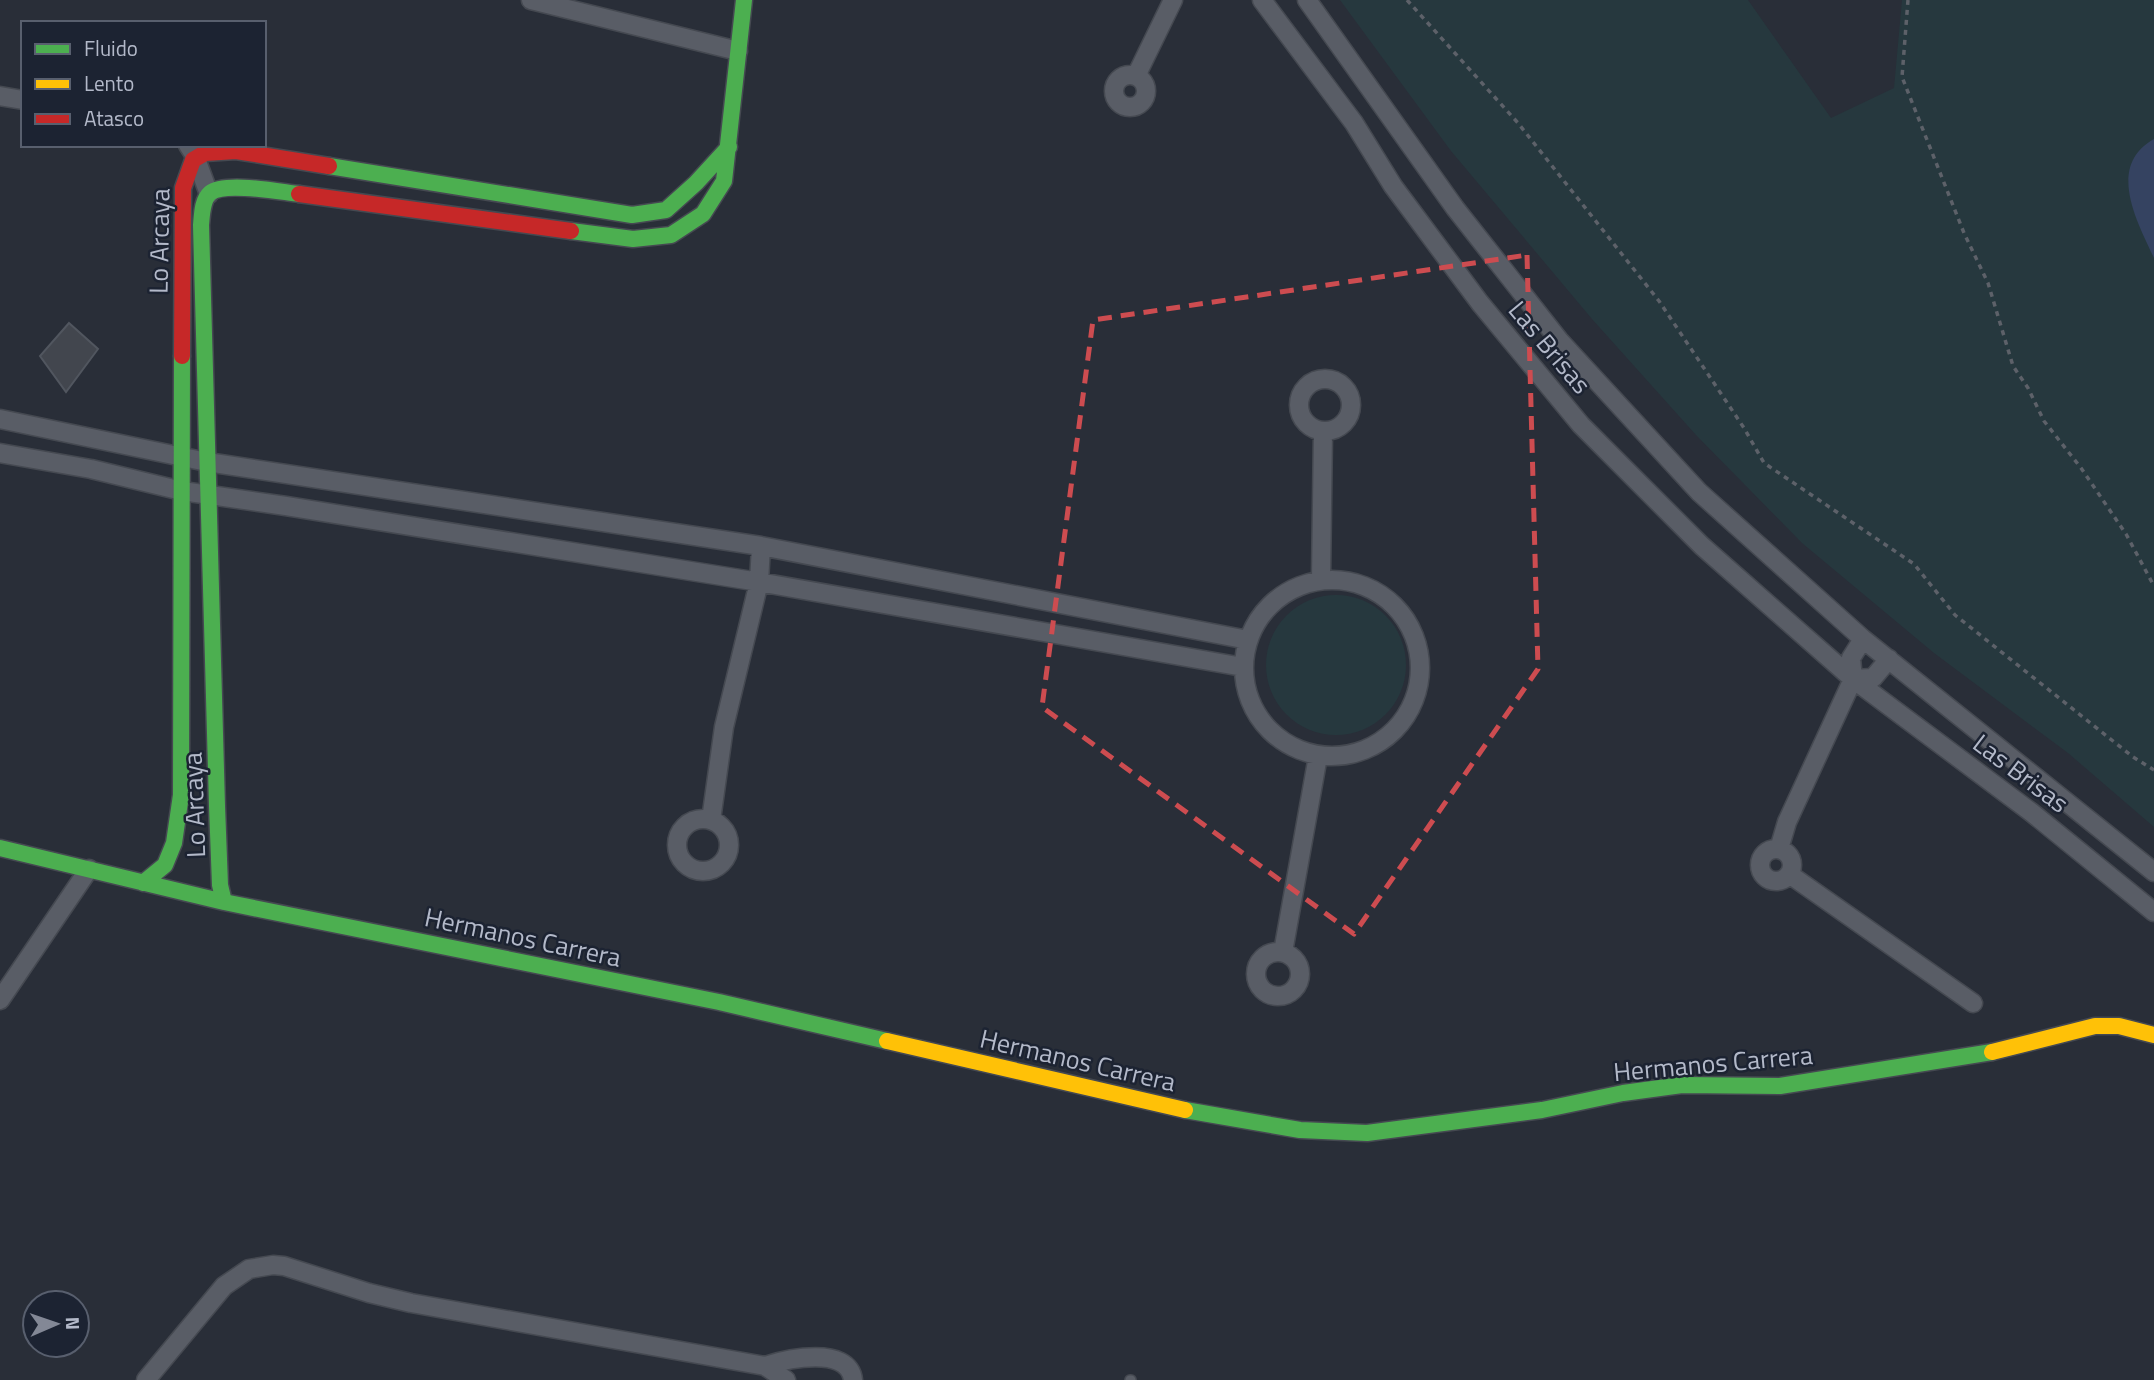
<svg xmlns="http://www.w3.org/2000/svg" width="2154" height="1380" font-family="'Titillium Web',sans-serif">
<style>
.green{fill:#26383e}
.water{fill:#354361}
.building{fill:#42464e;stroke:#51565f;stroke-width:2}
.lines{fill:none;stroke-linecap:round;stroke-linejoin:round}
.lane-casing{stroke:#454951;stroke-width:12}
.street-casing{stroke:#454951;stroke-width:21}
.fast-casing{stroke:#454951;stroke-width:19}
.slow-casing{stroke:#454951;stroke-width:19}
.jam-casing{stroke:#454951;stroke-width:19}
.path{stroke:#5d6169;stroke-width:3.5;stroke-dasharray:5 5;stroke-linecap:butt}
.lane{stroke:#595d66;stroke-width:9}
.street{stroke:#595d66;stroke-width:18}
.fast{stroke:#4caf50;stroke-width:16}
.slow{stroke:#ffc107;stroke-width:16}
.jam{stroke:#c62828;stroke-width:16}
.marked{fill:none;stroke:#cd4c50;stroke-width:5;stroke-dasharray:14 9;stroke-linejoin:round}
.labels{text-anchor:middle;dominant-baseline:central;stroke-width:5;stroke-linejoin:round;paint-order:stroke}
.street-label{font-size:26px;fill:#b3b9c9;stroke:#1c2332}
</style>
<rect width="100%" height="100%" fill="#292e38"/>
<path class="green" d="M 1340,0 L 1748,0 L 1831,118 L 1894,88 L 1902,0 L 2154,0 L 2154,827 L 2068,753 L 1934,653 L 1802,543 L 1696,435 L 1592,319 L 1451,151 Z
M1266 665a70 70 0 1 1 140 0a70 70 0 1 1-140 0Z"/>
<path class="water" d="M 2154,139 L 2154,258 C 2137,221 2106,166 2154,139 Z"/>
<path class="building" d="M 69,323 L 98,349 L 66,392 L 40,356 Z"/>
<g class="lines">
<g class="lane-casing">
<path id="lane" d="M 1130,1380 L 1131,1380"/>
</g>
<g class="street-casing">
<path id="street" d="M 531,0 L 738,51
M 1262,0 L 1354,123 L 1393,186 L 1480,303 L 1581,425 L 1702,546 L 1853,679 L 2031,812 L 2154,912
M 1307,0 L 1455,208 L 1559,340 L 1699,492 L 1863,639 L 2154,872
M1114 91a16 16 0 1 1 32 0a16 16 0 1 1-32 0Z
M 1136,76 L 1173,0
M 0,96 L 23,100
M 188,145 L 195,156 L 209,194
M1299 405a26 26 0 1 1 52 0a26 26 0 1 1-52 0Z
M 0,419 L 207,462 L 761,546 L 1248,640
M 0,453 L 91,469 L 182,491 L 286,506 L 759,582 L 1243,667
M 1321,579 L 1323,431
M1244 668a88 88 0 1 1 176 0a88 88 0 1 1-176 0Z
M 1853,679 L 1873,678 L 1889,659
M 1853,679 L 1851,658 L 1863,639
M677 845a26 26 0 1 1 52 0a26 26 0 1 1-52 0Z
M 711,820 L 724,727 L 759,582 L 761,546
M1760 865a16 16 0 1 1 32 0a16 16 0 1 1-32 0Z
M 1779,849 L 1787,822 L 1853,679
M 1789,874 L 1973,1003
M1256 974a22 22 0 1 1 44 0a22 22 0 1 1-44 0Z
M 1283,952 L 1318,756
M 0,1000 L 89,869
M 765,1366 C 786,1359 849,1345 853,1380
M 146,1380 L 224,1286 L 249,1269 L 273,1265 L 284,1266 L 369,1293 L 411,1303 L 765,1366 L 786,1380"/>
</g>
<g class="fast-casing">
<path id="fast" d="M 329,166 L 632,215 L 666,210 L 696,183 L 729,147
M 571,231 L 633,239 L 671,235 L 703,214 L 724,181 L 744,0
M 0,848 L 224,902 L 719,1002 L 887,1041
M 143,883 L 165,865 L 174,843 L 181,795 L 182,356
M 224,902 L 220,885 L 217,806 L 201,225 C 202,215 202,200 210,193 C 225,181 280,192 299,194
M 1185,1110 L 1300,1130 L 1367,1133 L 1542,1110 L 1623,1093 L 1682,1085 L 1780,1086 L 1992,1052"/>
</g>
<g class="slow-casing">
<path id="slow" d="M 887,1041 L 1185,1110
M 1992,1052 L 2095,1026 L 2119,1026 L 2154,1035"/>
</g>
<g class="jam-casing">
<path id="jam" d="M 299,194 L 571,231
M 182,356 L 183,188 L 193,160 L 205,153 L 236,151 L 329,166"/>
</g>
<path class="path" d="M 1407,0 L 1518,123 L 1659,301 L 1744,428 L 1764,463 L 1914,564 L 1955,615 L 2133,757 L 2154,770
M 1908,0 L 1902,77 L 1964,233 L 1988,283 L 2013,366 L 2028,388 L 2044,421 L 2081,468 L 2126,534 L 2154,586"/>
<use href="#lane" class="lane"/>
<use href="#street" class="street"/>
<use href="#fast" class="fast"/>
<use href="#slow" class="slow"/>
<use href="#jam" class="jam"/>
</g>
<path class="marked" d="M 1527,255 L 1538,669 L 1354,934 L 1042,707 L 1093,320 Z"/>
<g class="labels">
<g class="street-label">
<text transform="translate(159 241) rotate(-89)">Lo Arcaya</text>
<text transform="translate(1550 347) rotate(50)">Las Brisas</text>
<text transform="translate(2021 773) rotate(37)">Las Brisas</text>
<text transform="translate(194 805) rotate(-92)">Lo Arcaya</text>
<text transform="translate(523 937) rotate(12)">Hermanos Carrera</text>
<text transform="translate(1078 1060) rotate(13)">Hermanos Carrera</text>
<text transform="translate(1713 1063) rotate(-5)">Hermanos Carrera</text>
</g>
</g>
<rect x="21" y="21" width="245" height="126" fill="#1c2332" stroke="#585f6e" stroke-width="2"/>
<rect x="35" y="44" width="35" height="10" fill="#4caf50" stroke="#585f6e" stroke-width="2"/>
<text x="84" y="56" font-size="21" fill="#b3b9c9">Fluido</text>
<rect x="35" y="79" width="35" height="10" fill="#ffc107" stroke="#585f6e" stroke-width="2"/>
<text x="84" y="91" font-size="21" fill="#b3b9c9">Lento</text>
<rect x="35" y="114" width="35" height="10" fill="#c62828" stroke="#585f6e" stroke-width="2"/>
<text x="84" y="126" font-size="21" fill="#b3b9c9">Atasco</text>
<g transform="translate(56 1324) rotate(88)"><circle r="33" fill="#1c2332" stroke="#585f6e" stroke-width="2"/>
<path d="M0-5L12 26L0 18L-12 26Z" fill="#838896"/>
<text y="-10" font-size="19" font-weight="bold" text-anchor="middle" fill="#b3b9c9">N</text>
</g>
</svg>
